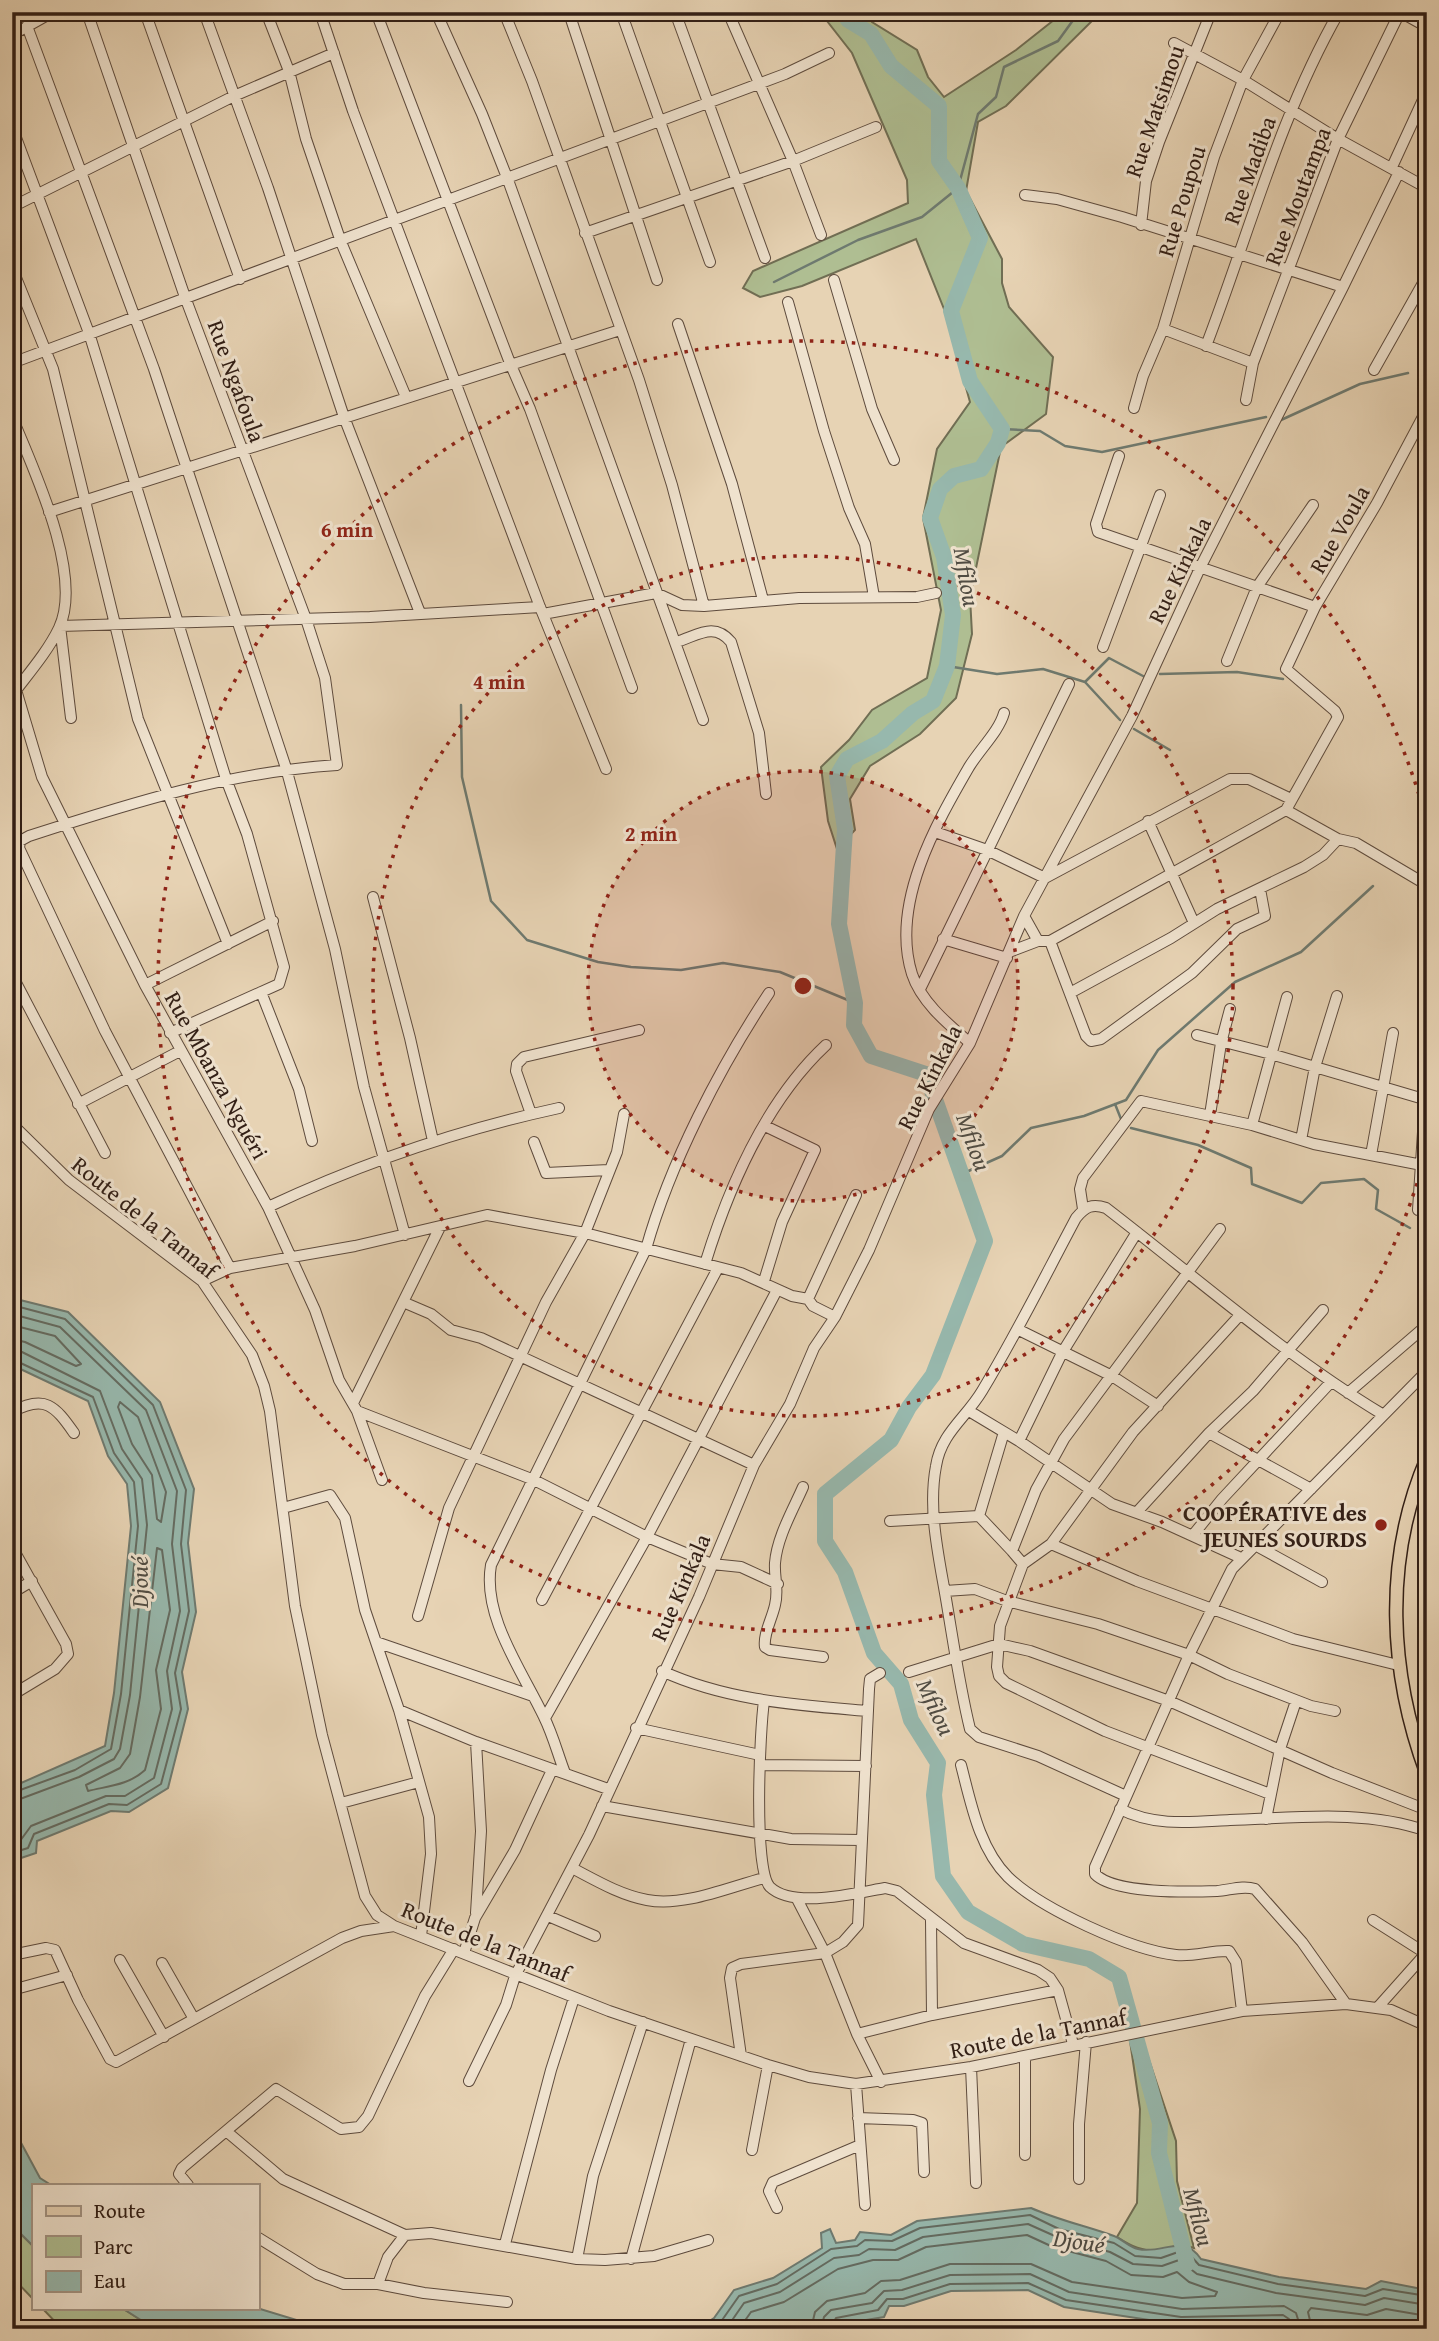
<svg xmlns="http://www.w3.org/2000/svg" width="1439" height="2341" font-family="'Gentium Book Plus',serif">
<style>
.green{fill:#afbe92;stroke:#706e54;stroke-width:2}
.water{fill:#97b8ad;stroke:#6e7a70;stroke-width:2}
.lines{fill:none;stroke-linecap:round;stroke-linejoin:round}
.shore{stroke:#646b61;stroke-width:2}
.stream{stroke:#6e7a70;stroke-width:2.5}
.river{stroke:#97b8ad;stroke-width:16}
.minor-casing{stroke:#5e4b3d;stroke-width:12}
.major-casing{stroke:#311e15;stroke-width:15}
.minor{stroke:#efe2ce;stroke-width:10}
.major{stroke:#e7d3b4;stroke-width:12}
.ring{fill:none;stroke:#8f2418;stroke-width:3.5;stroke-dasharray:3.5 7}
.poi-dot{fill:#8f2418;stroke:#efe2ce;stroke-width:2.5}
.labels{text-anchor:middle;dominant-baseline:central;stroke-width:6;stroke-linejoin:round;paint-order:stroke}
.street-label{font-size:23px;fill:#311e15;stroke:#efe2ce}
.poi-label{font-size:23px;font-weight:bold;fill:#311e15;stroke:#efe2ce;text-anchor:end}
.water-label{font-size:24px;font-style:italic;fill:#504c43;stroke:#efe2ce}
.centre{fill:#8f2418;stroke:#efe2ce;stroke-width:3.5}
.ring-label{font-size:21px;text-anchor:middle;font-weight:bold;fill:#8f2418;stroke:#efe2ce;stroke-width:6;stroke-linejoin:round;paint-order:stroke}
</style>
<rect width="100%" height="100%" fill="#e7d3b4"/>
<filter id="stains"><feTurbulence type="fractalNoise" baseFrequency=".00286" numOctaves="4"/><feColorMatrix values="0 0 0 0 .2 0 0 0 0 .09 0 0 0 0 .02 0 0 0 .5 -.17"/></filter>
<radialGradient id="worn" r=".72"><stop offset=".6" stop-color="#630" stop-opacity="0"/><stop offset="1" stop-color="#630" stop-opacity=".3"/></radialGradient>
<path class="green" d="M 820,12 L 866,12 L 872,22 L 917,50 L 928,77 L 944,97 L 1016,50 L 1064,12 L 1101,12 L 1006,106 L 978,122 L 966,191 L 1002,259 L 1002,283 L 1009,307 L 1053,357 L 1046,414 L 1001,447 L 970,597 L 972,634 L 956,698 L 920,734 L 870,766 L 850,799 L 855,830 L 837,849 L 828,821 L 821,767 L 849,740 L 872,710 L 927,678 L 941,610 L 923,518 L 937,449 L 970,402 L 944,309 L 916,239 L 802,286 L 760,297 L 743,288 L 753,271 L 908,203 L 907,180 L 852,53 Z
M 1142,2039 L 1176,2141 L 1177,2181 L 1194,2248 C 1179,2243 1174,2249 1160,2251 C 1143,2252 1131,2246 1117,2237 L 1137,2203 L 1140,2109 L 1130,2041 Z
M 12,2225 L 33,2246 L 33,2299 L 12,2277 Z
M 42,2308 L 122,2308 L 155,2329 L 62,2329 Z"/>
<path class="water" d="M 12,1298 L 68,1312 L 160,1402 L 194,1489 L 188,1543 L 196,1612 L 182,1672 L 188,1709 L 168,1788 L 129,1812 L 111,1811 L 37,1841 L 36,1853 L 12,1861 L 12,1787 L 105,1746 L 114,1693 L 131,1526 L 127,1484 L 108,1456 L 88,1401 L 12,1365 Z
M 12,2126 L 40,2178 L 51,2185 L 33,2185 L 33,2246 L 12,2225 Z
M 1031,2208 C 1058,2220 1086,2226 1114,2236 C 1122,2239 1129,2247 1138,2249 C 1163,2255 1183,2232 1201,2259 L 1279,2277 L 1366,2289 L 1381,2281 L 1427,2290 L 1427,2329 L 1287,2329 L 1282,2322 L 1182,2325 L 1064,2307 L 1028,2290 L 951,2291 L 904,2306 L 889,2306 L 884,2317 L 837,2325 L 836,2329 L 697,2329 L 714,2318 L 734,2290 L 773,2278 L 822,2248 L 821,2233 L 830,2229 L 836,2243 L 855,2240 L 860,2232 L 891,2235 L 917,2221 Z
M 122,2308 L 257,2308 L 326,2329 L 155,2329 Z"/>
<g class="lines">
<path class="shore" d="M 12,1305 L 65,1319 L 153,1405 L 186,1490 L 181,1544 L 189,1611 L 175,1673 L 181,1709 L 161,1784 L 127,1805 L 109,1804 L 34,1834 L 28,1848 L 12,1853
M 12,1314 L 60,1327 L 146,1410 L 177,1491 L 172,1544 L 180,1611 L 167,1671 L 172,1709 L 154,1778 L 125,1796 L 106,1796 L 31,1826 L 20,1841 L 12,1844
M 12,1325 L 55,1336 L 81,1364 L 76,1366 L 25,1342 L 12,1339
M 12,1350 L 22,1352 L 100,1391 L 122,1449 L 142,1479 L 147,1525 L 130,1695 L 120,1749 L 114,1759 L 79,1777 L 12,1802
M 12,1359 L 93,1397 L 114,1453 L 134,1482 L 138,1526 L 121,1694 L 111,1749 L 75,1770 L 12,1793
M 120,1402 L 138,1417 L 166,1492 L 161,1522 L 157,1519 L 152,1475 L 132,1444 L 118,1407 Z
M 157,1548 L 162,1550 L 170,1610 L 156,1670 L 161,1709 L 145,1770 C 129,1785 108,1786 88,1791 L 86,1785 L 120,1768 L 130,1754 L 140,1697 Z
M 711,2329 L 720,2323 L 739,2296 L 777,2284 L 831,2249 L 857,2246 L 865,2240 L 892,2241 L 920,2228 L 1030,2215 L 1059,2229 L 1114,2243 L 1135,2256 L 1161,2258 L 1181,2251 L 1189,2254 L 1199,2265 L 1278,2284 L 1365,2296 L 1383,2289 L 1427,2296
M 726,2329 L 744,2303 L 780,2292 L 834,2258 L 859,2255 L 869,2249 L 895,2250 L 923,2237 L 1028,2224 L 1057,2237 L 1110,2252 L 1133,2264 L 1162,2266 L 1179,2260 L 1197,2274 L 1276,2293 L 1365,2305 L 1384,2298 L 1427,2305
M 739,2329 L 751,2312 L 784,2302 L 838,2269 L 873,2260 L 898,2260 L 926,2247 L 1027,2235 L 1053,2247 L 1106,2261 L 1131,2275 L 1163,2277 L 1177,2272 L 1189,2282 L 1217,2292 L 1215,2296 L 1182,2298 L 1072,2282 L 1031,2264 L 950,2264 L 900,2280 L 881,2281 L 865,2293 L 827,2301 L 815,2312 L 811,2329
M 821,2329 L 824,2317 L 831,2310 L 872,2303 L 884,2291 L 902,2290 L 950,2275 L 1030,2274 L 1069,2292 L 1182,2309 L 1284,2306 L 1296,2313 L 1301,2329
M 830,2329 L 836,2318 L 878,2310 L 887,2299 L 903,2299 L 950,2284 L 1028,2283 L 1066,2300 L 1181,2317 L 1283,2315 L 1289,2319 L 1293,2329
M 1312,2329 L 1308,2312 L 1311,2308 L 1367,2315 L 1386,2309 L 1427,2316"/>
<path class="stream" d="M 774,282 L 858,240 L 922,217 L 958,188 L 978,114 L 996,97 L 1004,67 L 1058,41 L 1079,12
M 1281,420 L 1360,384 L 1408,373
M 1002,429 L 1040,431 L 1065,446 L 1102,452 L 1266,417
M 947,666 L 997,674 L 1043,669 L 1085,682 L 1109,658 L 1143,676
M 1160,674 L 1237,672 L 1283,679
M 1085,682 L 1120,720
M 461,705 L 462,777 L 491,901 L 527,940 L 598,962 L 631,967 L 681,970 L 723,963 L 780,972 L 855,1003
M 1134,729 L 1170,750
M 1115,1104 L 1121,1119
M 1131,1128 L 1198,1145 L 1251,1168 L 1252,1184 L 1302,1203 L 1321,1183 L 1364,1179 L 1378,1190 L 1376,1209 L 1410,1228
M 964,1173 L 1002,1156 L 1031,1128 L 1084,1116 L 1126,1100 L 1158,1050 L 1235,982 L 1301,952 L 1373,886"/>
<path class="river" d="M 844,12 L 848,20 L 871,34 L 891,66 L 939,106 L 939,161 L 958,188 L 980,238 L 951,311 L 970,381 L 1002,429 L 998,443 L 981,469 L 954,476 L 940,489 L 930,518 L 944,557 L 953,615 L 947,666 L 933,701 L 913,713 L 882,741 L 847,759 L 837,776 L 845,829 L 839,924 L 855,1003 L 854,1025 L 871,1056 L 926,1074 L 985,1241 L 933,1375 L 909,1407 L 891,1440 L 825,1494 L 825,1541 L 845,1572 L 874,1653 L 901,1684 L 911,1720 L 938,1763 L 934,1795 L 943,1876 L 968,1912 L 1023,1944 L 1089,1959 L 1119,1977 L 1160,2123 L 1159,2153 L 1187,2264"/>
<g class="minor-casing">
<path id="minor" d="M 87,12 L 185,297 L 306,619 L 325,678 L 337,765 C 229,772 131,803 29,836 L 20,841 L 19,848 L 105,1031 L 230,1268
M 145,12 L 240,279
M 204,12 L 268,188 L 344,417 L 420,613
M 266,12 L 289,71 L 306,139 L 341,242 L 406,397
M 320,12 L 353,111 L 540,607 L 606,769
M 376,12 L 510,363 L 530,409 L 632,688
M 436,12 L 482,114 L 508,180 L 703,720
M 504,12 L 532,81 L 639,380 L 672,485 L 704,606
M 621,12 L 710,262
M 675,12 L 765,258
M 728,12 L 793,161 L 821,235
M 1400,12 L 1427,27
M 569,13 L 657,280
M 27,26 L 154,369 L 286,768 L 335,949 L 364,1087 L 405,1235
M 12,35 L 53,12
M 1174,43 L 1243,80 L 1338,139 L 1427,188
M 12,127 L 89,333 L 226,779 L 247,834 L 284,967 L 279,984 L 170,1033
M 1392,167 L 1427,91
M 1421,185 L 1427,175
M 1025,195 L 1057,199 L 1122,217 L 1343,287
M 12,207 L 234,96 L 334,53
M 1141,225 L 1146,181 L 1159,142 L 1211,12
M 585,233 L 793,161 L 876,127
M 12,268 L 53,369 L 138,719 L 228,944
M 834,280 L 872,409 L 894,460
M 788,302 L 824,431 L 849,508 L 865,544 L 874,597
M 678,324 L 732,484 L 763,600
M 1163,329 L 1253,363
M 1206,346 C 1249,234 1279,117 1339,12
M 12,363 L 785,74 L 829,53
M 1374,370 L 1427,276
M 1246,400 L 1253,363 L 1338,139 L 1400,12
M 1134,408 L 1143,376 L 1163,329 L 1214,157 L 1243,80 L 1280,12
M 12,417 C 33,468 84,575 59,628 C 48,651 29,673 13,694
M 1119,456 L 1096,524 L 1098,532 L 1315,607
M 49,512 L 620,330
M 543,614 L 656,593 L 682,605 L 704,606 L 799,598 L 917,597 L 936,593
M 676,642 C 697,636 714,621 731,642 L 759,733 L 766,794
M 1103,647 L 1160,495
M 1227,661 L 1257,587 L 1313,505
M 16,690 L 42,777 L 145,985 L 268,1207 L 315,1310 L 339,1380 L 357,1411 L 382,1480
M 71,718 L 60,626 L 370,617 L 540,607
M 1286,810 L 1338,717 L 1335,711 L 1286,669 L 1315,607 L 1377,503 L 1427,409
M 1148,821 L 1194,923
M 935,832 L 987,850 L 1045,878 L 1230,779 L 1249,779 L 1291,799
M 373,897 L 410,1038 L 433,1141
M 1024,916 L 1038,941
M 943,939 L 1007,958
M 1050,941 L 1086,1036 L 1091,1041 L 1101,1039 L 1192,973 L 1237,929 L 1265,916 L 1260,889
M 1009,952 L 1038,941 L 1050,941 L 1286,810 L 1338,839 L 1356,843 L 1427,885
M 12,975 L 105,1153
M 145,985 L 273,921
M 920,989 L 1069,684
M 261,992 L 299,1089 L 312,1141
M 1070,993 L 1171,938 L 1217,909 L 1304,867 L 1323,855 L 1338,839
M 1197,1035 L 1271,1054 L 1427,1100
M 970,1043 C 948,1024 921,1002 912,974 C 890,904 936,824 969,767 C 980,749 999,731 1004,713
M 78,1104 L 180,1051
M 531,1114 L 516,1071 L 517,1064 L 524,1057 L 639,1030
M 1210,1115 L 1221,1043 L 1230,1009
M 12,1124 L 69,1180 L 202,1281 L 252,1355 L 264,1386 L 270,1411 L 295,1606 L 322,1735 L 365,1896 L 377,1915 L 394,1926 L 609,2011 L 768,2065 L 809,2077 L 856,2084 L 971,2067 L 1242,2011 L 1346,2004 L 1391,2010 L 1427,2026
M 1252,1125 L 1287,997
M 1301,1140 L 1315,1067 L 1337,996
M 534,1142 L 546,1173 L 609,1170
M 1371,1155 L 1393,1033
M 268,1207 C 362,1163 458,1130 559,1108
M 1083,1209 L 1080,1189 L 1083,1178 L 1141,1101 L 1252,1125 L 1314,1144 L 1427,1166
M 1418,1210 L 1427,1070
M 440,1227 L 403,1302 L 431,1314 L 451,1330 L 481,1338 L 754,1465
M 705,1264 C 729,1186 766,1101 826,1045
M 202,1281 L 230,1268 L 355,1246 L 487,1215 L 585,1233 L 741,1273 L 792,1296 L 808,1299 L 813,1306 L 835,1317
M 764,1281 L 782,1222 L 815,1150 L 765,1126
M 808,1299 L 856,1195
M 1240,1315 L 1133,1432 L 1051,1544 L 1023,1564 L 1000,1626 L 997,1667 L 999,1676 L 1006,1683 L 1105,1731 L 1270,1794
M 1019,1330 L 1112,1376 L 1158,1406
M 1348,1393 L 1427,1325
M 353,1403 L 403,1302
M 357,1411 L 534,1480 L 647,1537 L 712,1564 L 741,1567 L 778,1584
M 969,1411 L 1019,1441 L 1112,1504 L 1162,1522 L 1241,1558
M 12,1412 C 45,1394 55,1406 74,1433
M 1209,1433 L 1311,1489
M 1019,1441 L 1062,1353 L 1137,1232
M 803,1487 C 793,1510 777,1537 775,1563 C 774,1577 779,1590 775,1605 C 772,1619 763,1634 765,1647 L 770,1650 L 823,1657
M 283,1508 L 330,1495 L 345,1518 L 365,1610 L 399,1710 L 476,1742 L 608,1789
M 1137,1512 L 1209,1433 L 1253,1391 L 1323,1310
M 979,1516 L 1004,1432
M 890,1521 L 979,1516 L 1012,1551
M 1193,1535 L 1222,1499 L 1331,1382
M 1051,1544 L 1137,1581 L 1293,1639 L 1398,1665
M 1255,1545 L 1322,1582
M 12,1547 L 66,1644 L 68,1654 L 55,1669 L 12,1695
M 1023,1564 L 1012,1551 L 1036,1490 L 1064,1439 L 1220,1229
M 945,1591 L 975,1589 L 1007,1601 L 1098,1624 L 1189,1655 L 1228,1674 L 1311,1706 L 1335,1711
M 12,1593 L 32,1581
M 542,1600 L 718,1268
M 418,1616 L 449,1508 L 546,1302 L 585,1233 L 617,1152 L 624,1114
M 376,1642 L 533,1696
M 662,1671 C 727,1701 798,1705 868,1711
M 909,1672 L 999,1644 L 1030,1651 L 1169,1701 L 1332,1773 L 1427,1810
M 764,1701 C 760,1729 753,1870 770,1887 C 793,1909 856,1893 885,1888 L 897,1891 L 964,1943 L 1038,1970 L 1050,1978 L 1058,1990 L 1073,2044
M 399,1710 L 429,1817 L 431,1854 L 421,1936
M 545,1718 L 647,1537 L 777,1290
M 636,1728 L 760,1755
M 476,1742 L 481,1831 L 476,1913
M 760,1765 L 866,1766
M 961,1765 C 971,1803 979,1848 1008,1877 C 1041,1909 1131,1950 1176,1955 C 1194,1957 1212,1950 1229,1951 L 1236,1962 L 1242,2011
M 565,1773 C 558,1755 553,1735 544,1717 C 523,1672 482,1617 491,1565 L 646,1249 C 670,1163 720,1067 769,993
M 1126,1796 L 1038,1756 L 979,1737 L 970,1729 C 959,1684 953,1639 945,1593 C 938,1553 928,1508 936,1466 C 941,1433 966,1418 982,1391 C 1016,1335 1045,1276 1076,1218 C 1085,1207 1092,1203 1106,1208 C 1197,1278 1284,1355 1382,1414
M 341,1803 L 419,1782
M 602,1806 L 791,1839 L 861,1840
M 1120,1809 C 1155,1827 1192,1822 1230,1820 C 1295,1818 1364,1809 1427,1831
M 1266,1819 L 1280,1749 L 1296,1701
M 572,1868 C 595,1880 620,1895 647,1900 C 684,1907 729,1887 764,1878
M 797,1899 L 825,1953 L 843,1942 L 858,1925 L 869,1689 L 870,1679 L 880,1673
M 548,1916 L 595,1936
M 931,1920 L 932,2015
M 1373,1920 L 1425,1953
M 464,1953 L 475,1918 L 515,1850 L 552,1770
M 12,1955 L 46,1948 L 55,1950 L 78,2000 L 110,2059 L 116,2062 L 342,1938 L 361,1931 L 394,1926
M 120,1960 L 164,2037
M 162,1963 L 194,2019
M 12,1990 L 67,1975
M 1346,2004 L 1302,1942 L 1255,1889 C 1243,1885 1230,1890 1217,1891 C 1190,1892 1114,1894 1095,1874 L 1095,1867 L 1189,1655 L 1232,1569 L 1427,1371
M 1378,2007 L 1427,1952
M 857,2034 L 881,2082
M 741,2056 L 730,1978 L 732,1968 L 741,1964 L 825,1953 L 857,2034 L 932,2015 L 1058,1990
M 971,2067 L 976,2183
M 469,2081 L 506,2005 L 515,1976 L 589,1835 L 699,1597 L 754,1465 L 790,1404 L 814,1348 L 835,1317 L 869,1250 L 929,1109 L 970,1043 L 1024,916 L 1132,716 L 1201,566 L 1343,287 L 1399,172
M 856,2084 L 865,2205
M 858,2118 L 913,2120 L 922,2123 L 924,2172
M 226,2131 L 283,2179 L 405,2235 L 431,2233 L 577,2259 L 605,2260 L 654,2256 L 708,2240
M 752,2150 L 768,2065
M 1025,2155 L 1025,2056
M 1079,2179 L 1079,2124 L 1086,2042
M 188,2185 L 179,2174 L 182,2168 L 276,2089 L 341,2129 L 359,2127 L 368,2116 L 425,1996 L 454,1949
M 777,2208 L 769,2191 L 773,2182 L 860,2145
M 257,2237 L 317,2274 L 344,2284 L 378,2284 L 424,2293 L 507,2302
M 505,2244 L 551,2070 L 574,1998
M 577,2259 L 593,2176 L 643,2022
M 631,2259 L 691,2039
M 378,2284 L 388,2257 L 405,2235"/>
</g>
<g class="major-casing">
<path id="major" d="M 1427,1458 C 1383,1560 1389,1673 1427,1775"/>
</g>
<use href="#minor" class="minor"/>
<use href="#major" class="major"/>
</g>
<circle cx="803" cy="986" r="215" fill="#8f2418" fill-opacity=".12"/>
<g class="ring">
<circle cx="803" cy="986" r="215"/>
<circle cx="803" cy="986" r="430"/>
<path d="M1426 1153A645 645 0 1 1 1426 819"/>
</g>
<circle class="poi-dot" cx="1381" cy="1525" r="7"/>
<g class="labels">
<g class="street-label">
<text transform="translate(1154 111) rotate(-71)">Rue Matsimou</text>
<text transform="translate(1249 170) rotate(-70)">Rue Madiba</text>
<text transform="translate(1297 196) rotate(-69)">Rue Moutampa</text>
<text transform="translate(1181 201) rotate(-73)">Rue Poupou</text>
<text transform="translate(237 381) rotate(70)">Rue Ngafoula</text>
<text transform="translate(1339 529) rotate(-60)">Rue Voula</text>
<text transform="translate(1179 570) rotate(-64)">Rue Kinkala</text>
<text transform="translate(217 1075) rotate(61)">Rue Mbanza Nguéri</text>
<text transform="translate(929 1077) rotate(-63)">Rue Kinkala</text>
<text transform="translate(145 1217) rotate(39)">Route de la Tannaf</text>
<text transform="translate(680 1587) rotate(-66)">Rue Kinkala</text>
<text transform="translate(486 1941) rotate(22)">Route de la Tannaf</text>
<text transform="translate(1038 2033) rotate(-11)">Route de la Tannaf</text>
</g>
<g class="poi-label">
<text x="1367" y="1512">COOPÉRATIVE des<tspan x="1367" dy="26">JEUNES SOURDS</tspan></text>
</g>
<g class="water-label">
<text transform="translate(967 577) rotate(80)">Mfilou</text>
<text transform="translate(974 1142) rotate(70)">Mfilou</text>
<text transform="translate(139 1582) rotate(-90)">Djoué</text>
<text transform="translate(936 1707) rotate(65)">Mfilou</text>
<text transform="translate(1199 2217) rotate(75)">Mfilou</text>
<text transform="translate(1079 2241) rotate(8)">Djoué</text>
</g>
</g>
<circle cx="803" cy="986" r="10" class="centre"/>
<g class="ring-label">
<text x="347" y="537">6 min</text>
<text x="499" y="689">4 min</text>
<text x="651" y="841">2 min</text>
</g>
<rect width="1439" height="2341" fill="none" stroke="#e7d3b4" stroke-width="42"/>
<rect x="14" y="14" width="1411" height="2313" fill="none" stroke="#311e15" stroke-width="3.5"/>
<rect x="21" y="21" width="1397" height="2299" fill="none" stroke="#311e15" stroke-width="2"/>
<rect x="32" y="2184" width="228" height="126" fill="#efe2ce" stroke="#a39484" stroke-width="2"/>
<rect x="46" y="2206" width="35" height="10" fill="#e7d3b4" stroke="#a39484" stroke-width="2"/>
<text x="94" y="2218" font-size="21" fill="#311e15">Route</text>
<rect x="46" y="2236" width="35" height="21" fill="#afbe92" stroke="#a39484" stroke-width="2"/>
<text x="94" y="2254" font-size="21" fill="#311e15">Parc</text>
<rect x="46" y="2271" width="35" height="21" fill="#97b8ad" stroke="#a39484" stroke-width="2"/>
<text x="94" y="2288" font-size="21" fill="#311e15">Eau</text>
<rect width="100%" height="100%" filter="url(#stains)"/>
<rect width="100%" height="100%" fill="url(#worn)"/>
</svg>
